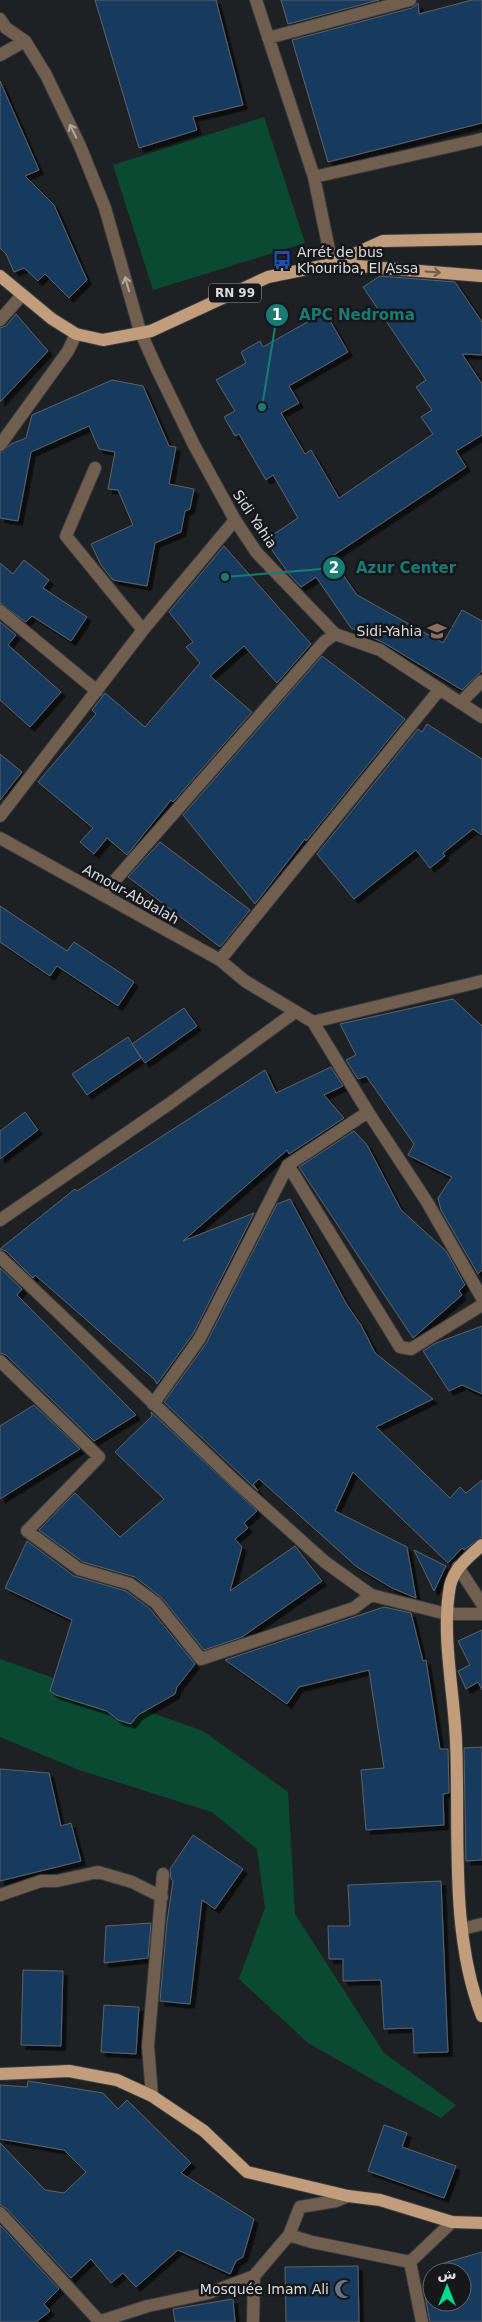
<svg xmlns="http://www.w3.org/2000/svg" width="482" height="2322" font-family="'DejaVu Sans',Cairo,sans-serif">
<style>
.green{fill:#0a4a33}
.building{fill:#183b5f;stroke:#5f6266;filter:url(#shadow)}
.lines{fill:none;stroke-linecap:round;stroke-linejoin:round}
.minor-casing{stroke:#383b3e;stroke-width:14}
.major-casing{stroke:#383b3e;stroke-width:14}
.minor{stroke:#705f4e;stroke-width:12}
.major{stroke:#c19d7b;stroke-width:12}
.oneway{stroke:#b0aaa4}
.oneway2{stroke:#6b5a4a}
.labels{text-anchor:middle;dominant-baseline:central;stroke-width:5;stroke-linejoin:round;paint-order:stroke}
.shield{fill:#15171a;stroke:#9fa1a3;stroke-width:1}
.shield-label{font-size:12px;font-weight:bold;fill:#dadcde}
.poi-label{font-size:14px;fill:#dadcde;stroke:#15171a;text-anchor:end}
.street-label{font-size:14px;fill:#dadcde;stroke:#15171a}
.leader{fill:none;stroke:#197b74;stroke-width:2}
.callout-dot{fill:#197b74;stroke:#15171a;stroke-width:2}
.mark-label{font-size:15px;text-anchor:middle;font-weight:bold;fill:#fff}
.callout-label{font-size:15px;text-anchor:middle;font-weight:bold;fill:#197b74;stroke:#15171a;stroke-width:5;stroke-linejoin:round;paint-order:stroke}
</style>
<defs>
<filter id="shadow"><feDropShadow dx="4.5" dy="4.5" stdDeviation="0" flood-color="#0009"/></filter>
</defs>
<rect width="100%" height="100%" fill="#1e2124"/>
<path class="green" d="M 264,117 L 305,243 L 153,290 L 113,165 Z
M 0,1659 L 203,1731 L 288,1792 L 295,1914 L 384,2053 L 456,2105 L 441,2118 L 308,2043 L 239,1979 L 265,1908 L 257,1849 L 212,1812 L 79,1770 L 0,1737 Z"/>
<path class="building" d="M 95,0 L 216,0 L 243,105 L 193,117 L 197,130 L 139,148 Z
M 281,0 L 379,0 L 288,24 Z
M 472,0 L 482,0 L 482,123 L 328,162 L 292,40 L 412,8 L 418,3 L 419,14 Z
M 0,81 L 39,170 L 25,176 L 54,205 L 87,280 L 69,298 L 45,274 L 38,281 L 24,268 L 14,272 L 6,254 L 0,248 Z
M 380,276 L 455,282 L 482,322 L 482,355 L 462,354 L 482,384 L 482,435 L 456,451 L 466,467 L 331,557 L 357,595 L 443,643 L 462,610 L 482,621 L 482,671 L 462,690 L 384,643 L 351,628 L 316,577 L 301,587 L 289,574 L 265,540 L 298,518 L 273,475 L 266,480 L 239,434 L 235,436 L 224,417 L 235,411 L 216,380 L 246,363 L 241,352 L 260,341 L 263,347 L 325,312 L 348,352 L 289,386 L 299,403 L 281,413 L 305,454 L 311,450 L 339,498 L 433,434 L 421,417 L 432,410 L 416,387 L 426,380 L 363,287 Z
M 16,314 L 48,351 L 0,402 L 0,328 L 6,326 Z
M 112,380 L 143,386 L 169,446 L 176,447 L 169,484 L 194,489 L 190,509 L 185,511 L 181,532 L 155,543 L 147,586 L 113,580 L 101,565 L 91,544 L 133,525 L 118,490 L 108,489 L 115,452 L 99,449 L 89,426 L 31,452 L 18,521 L 0,518 L 0,453 L 11,444 L 26,438 L 32,415 Z
M 224,546 L 311,644 L 277,683 L 244,646 L 210,676 L 252,712 L 173,802 L 171,800 L 127,855 L 107,838 L 94,854 L 80,842 L 93,828 L 38,782 L 96,714 L 92,710 L 105,693 L 145,727 L 200,663 L 186,647 L 193,642 L 169,612 Z
M 24,560 L 49,580 L 43,588 L 87,617 L 71,641 L 32,616 L 26,622 L 0,603 L 0,563 L 13,574 Z
M 0,622 L 16,635 L 8,645 L 61,692 L 30,727 L 0,700 Z
M 322,656 L 405,719 L 306,841 L 305,839 L 255,904 L 183,815 Z
M 427,724 L 482,759 L 482,835 L 473,829 L 443,853 L 445,856 L 430,868 L 416,850 L 354,899 L 317,854 L 418,729 L 422,732 Z
M 0,754 L 22,772 L 0,800 Z
M 160,842 L 250,910 L 220,947 L 128,877 Z
M 0,906 L 67,951 L 74,942 L 134,982 L 118,1006 L 57,966 L 50,976 L 0,942 Z
M 453,999 L 482,1026 L 482,1270 L 478,1274 L 441,1210 L 438,1198 L 452,1177 L 408,1155 L 414,1144 L 366,1076 L 358,1079 L 346,1060 L 356,1055 L 340,1024 Z
M 184,1008 L 197,1026 L 145,1063 L 132,1044 Z
M 128,1037 L 141,1058 L 87,1095 L 72,1074 Z
M 331,1067 L 343,1086 L 324,1095 L 344,1118 L 289,1154 L 287,1150 L 183,1241 L 254,1213 L 193,1334 L 157,1384 L 154,1379 L 35,1275 L 33,1278 L 6,1251 L 0,1249 L 75,1189 L 77,1191 L 265,1070 L 276,1093 Z
M 25,1112 L 38,1130 L 0,1159 L 0,1131 Z
M 354,1131 L 367,1145 L 401,1210 L 446,1251 L 465,1285 L 459,1291 L 462,1295 L 413,1338 L 299,1167 Z
M 290,1199 L 347,1305 L 361,1325 L 375,1353 L 433,1399 L 376,1427 L 450,1498 L 460,1487 L 466,1493 L 482,1480 L 482,1537 L 464,1550 L 462,1548 L 448,1563 L 353,1472 L 335,1511 L 407,1547 L 416,1598 L 392,1588 L 357,1567 L 259,1479 L 253,1484 L 258,1491 L 164,1402 L 207,1342 L 277,1204 Z
M 0,1268 L 22,1289 L 17,1295 L 136,1415 L 94,1441 L 6,1355 L 0,1353 Z
M 482,1326 L 482,1394 L 462,1385 L 449,1391 L 423,1351 L 436,1343 Z
M 34,1405 L 80,1449 L 0,1499 L 0,1426 Z
M 151,1412 L 257,1511 L 244,1523 L 248,1528 L 235,1539 L 242,1547 L 230,1591 L 295,1546 L 322,1581 L 242,1637 L 204,1650 L 162,1598 L 135,1577 L 83,1562 L 39,1530 L 75,1493 L 120,1537 L 164,1499 L 115,1452 L 152,1416 Z
M 27,1541 L 74,1576 L 126,1591 L 150,1609 L 195,1664 L 177,1687 L 175,1694 L 138,1715 L 131,1724 L 118,1720 L 107,1711 L 56,1695 L 50,1691 L 72,1620 L 5,1588 Z
M 414,1550 L 446,1566 L 434,1591 Z
M 384,1607 L 411,1613 L 423,1661 L 426,1660 L 440,1749 L 448,1749 L 449,1793 L 443,1794 L 444,1825 L 366,1830 L 361,1770 L 384,1768 L 369,1670 L 299,1687 L 287,1704 L 225,1660 Z
M 482,1630 L 482,1690 L 478,1682 L 466,1689 L 458,1671 L 470,1665 L 458,1641 Z
M 482,1747 L 482,1860 L 466,1861 L 464,1748 Z
M 0,1769 L 49,1773 L 61,1826 L 71,1823 L 81,1861 L 0,1881 Z
M 193,1835 L 243,1869 L 215,1909 L 202,1900 L 190,2004 L 160,2001 L 167,1922 L 173,1881 L 171,1879 L 170,1869 Z
M 441,1881 L 448,2052 L 414,2053 L 413,2028 L 384,2029 L 381,1980 L 343,1981 L 343,1959 L 329,1959 L 328,1926 L 350,1926 L 348,1885 Z
M 151,1923 L 148,1958 L 104,1963 L 106,1926 Z
M 23,1970 L 63,1971 L 61,2046 L 21,2045 Z
M 104,2005 L 139,2007 L 136,2054 L 101,2052 Z
M 28,2081 L 103,2093 L 118,2109 L 127,2100 L 191,2163 L 181,2173 L 254,2219 L 243,2257 L 236,2261 L 230,2274 L 178,2250 L 136,2287 L 123,2273 L 111,2283 L 91,2259 L 71,2278 L 6,2208 L 0,2205 L 0,2143 L 45,2190 L 64,2193 L 86,2172 L 64,2150 L 0,2139 L 0,2085 L 27,2087 Z
M 384,2125 L 407,2133 L 402,2147 L 456,2166 L 444,2198 L 368,2171 Z
M 0,2225 L 59,2289 L 44,2304 L 50,2311 L 36,2322 L 0,2322 Z
M 482,2252 L 482,2322 L 430,2322 L 423,2285 L 432,2283 L 432,2302 L 462,2302 L 462,2272 L 447,2272 L 444,2263 Z
M 358,2266 L 359,2322 L 286,2322 L 285,2267 Z
M 233,2299 L 235,2322 L 175,2322 L 173,2309 Z"/>
<g class="lines">
<g class="minor-casing">
<path id="minor" d="M 256,0 L 314,177 L 332,264
M 0,19 L 6,28 L 25,41 L 46,75 L 80,146 L 105,208 L 140,331 L 157,369 L 194,445 L 235,520 L 257,553 L 335,634 L 380,650 L 482,717
M 268,38 L 410,0
M 0,55 L 25,41
M 314,177 L 482,139
M 0,320 L 22,295
M 0,445 L 68,351 L 76,334
M 95,468 L 66,536 L 143,630
M 0,611 L 97,691
M 460,703 L 482,681
M 0,816 L 143,630 L 235,520
M 0,838 L 220,960 L 245,981 L 313,1022 L 368,1112 L 427,1202 L 482,1298
M 102,895 L 324,642 L 335,634
M 220,960 L 440,689
M 313,1022 L 482,981
M 288,1165 L 400,1347 L 411,1349 L 482,1305
M 0,1220 L 169,1104 L 295,1012
M 0,1257 L 236,1482 L 325,1562 L 371,1595 L 447,1614 L 482,1614
M 0,1361 L 99,1457 L 27,1531 L 79,1569 L 130,1584 L 156,1603 L 201,1659 L 354,1608 L 371,1595
M 153,1404 L 200,1338 L 288,1165 L 368,1112
M 458,1567 L 482,1604
M 0,1895 L 41,1881 L 57,1881 L 98,1872 L 132,1882 L 162,1897
M 462,1929 L 482,1924
M 152,2096 L 148,2046 L 163,1874
M 0,2213 L 100,2322
M 289,2235 L 312,2242 L 410,2262 L 452,2222
M 410,2262 L 422,2322
M 98,2322 L 148,2306 L 209,2293 L 254,2276 L 289,2235 L 300,2207 L 336,2201 L 348,2196
M 253,2322 L 254,2276"/>
</g>
<g class="major-casing">
<path id="major" d="M 332,264 L 482,276
M 0,276 L 52,319 L 76,334 L 103,340 L 151,331 L 268,277 L 332,264 L 383,241 L 482,239
M 482,1545 C 469,1557 454,1568 450,1586 C 441,1634 454,1692 456,1741 C 460,1830 449,1932 482,2016
M 0,2074 L 69,2071 L 117,2080 L 152,2096 L 204,2131 L 247,2172 L 348,2196 L 380,2200 L 452,2222 L 482,2223"/>
</g>
<use href="#minor" class="minor"/>
<use href="#major" class="major"/>
</g>
<defs><path id="oneway-shaft" d="M-6 0H5M1.5-3L5.5 0L1.5 3" fill="none" stroke-width="1.6" stroke-linecap="round" stroke-linejoin="round" transform="scale(1.25)"/></defs>
<g class="oneway">
<use href="#oneway-shaft" transform="translate(73 131) rotate(-116)"/>
<use href="#oneway-shaft" transform="translate(127 284) rotate(-106)"/>
</g>
<use class="oneway2" href="#oneway-shaft" transform="translate(433 272) rotate(4)"/>
<defs>
<g id="bus-bare" transform="scale(1.5)"><path d="M-5-6H5V4H4V6H2V4H-2V6H-4V4H-5ZM-3.5-4V0h7V-4ZM-3.5 1.2v1.5H-2V1.2ZM2 1.2v1.5H3.5V1.2Z" fill="#1a4fb4" stroke="#15171a" stroke-width="2.5" paint-order="stroke"/></g>
<g id="school-bare" transform="scale(1.5)"><path d="M0-5L7-2L0 1L-7-2ZM-4 1L0 2.5L4 1V4Q0 6-4 4Z" fill="#8d6e63" stroke="#15171a" stroke-width="2.5" paint-order="stroke"/></g>
<g id="mosque-bare" transform="scale(1.5)"><path d="M3.5-4.9A6 6 0 1 0 3.5 4.9A5 5 0 1 1 3.5-4.9Z" fill="#6b7280" stroke="#15171a" stroke-width="2.5" paint-order="stroke"/></g>
</defs>
<g fill-rule="evenodd">
<use href="#bus-bare" x="282" y="260"/>
<use href="#school-bare" x="437" y="631"/>
<use href="#mosque-bare" x="344" y="2289"/>
</g>
<g class="labels">
<rect class="shield" x="209" y="283.5" width="52" height="19" rx="4"/>
<g class="shield-label">
<text x="235" y="293">RN 99</text>
</g>
<g class="poi-label">
<text x="297" y="252" text-anchor="start">Arrét de bus<tspan x="297" dy="16">Khouriba, El Assa</tspan></text>
<text x="422" y="631">Sidi-Yahia</text>
<text x="329" y="2289">Mosquée Imam Ali</text>
</g>
<g class="street-label">
<text transform="translate(255 519) rotate(56)">Sidi Yahia</text>
<text transform="translate(131 894) rotate(29)">Amour-Abdalah</text>
</g>
</g>
<path class="leader" d="M262 407L277 315M225 577L334 568"/>
<g class="callout-dot">
<circle cx="262" cy="407" r="5"/>
<circle cx="225" cy="577" r="5"/>
<circle cx="277" cy="315" r="12"/>
<circle cx="334" cy="568" r="12"/>
</g>
<g class="mark-label">
<text x="277" y="320">1</text>
<text x="334" y="573">2</text>
</g>
<g class="callout-label">
<text x="357" y="320">APC Nedroma</text>
<text x="406" y="573">Azur Center</text>
</g>
<g transform="translate(447 2287)"><circle r="24" fill="#15171a" stroke="#646668"/>
<path d="M0-4L9 19L0 12L-9 19Z" fill="#05d98b"/>
<text y="-8" font-size="14" font-weight="bold" text-anchor="middle" fill="#dadcde">ش</text>
</g>
</svg>
